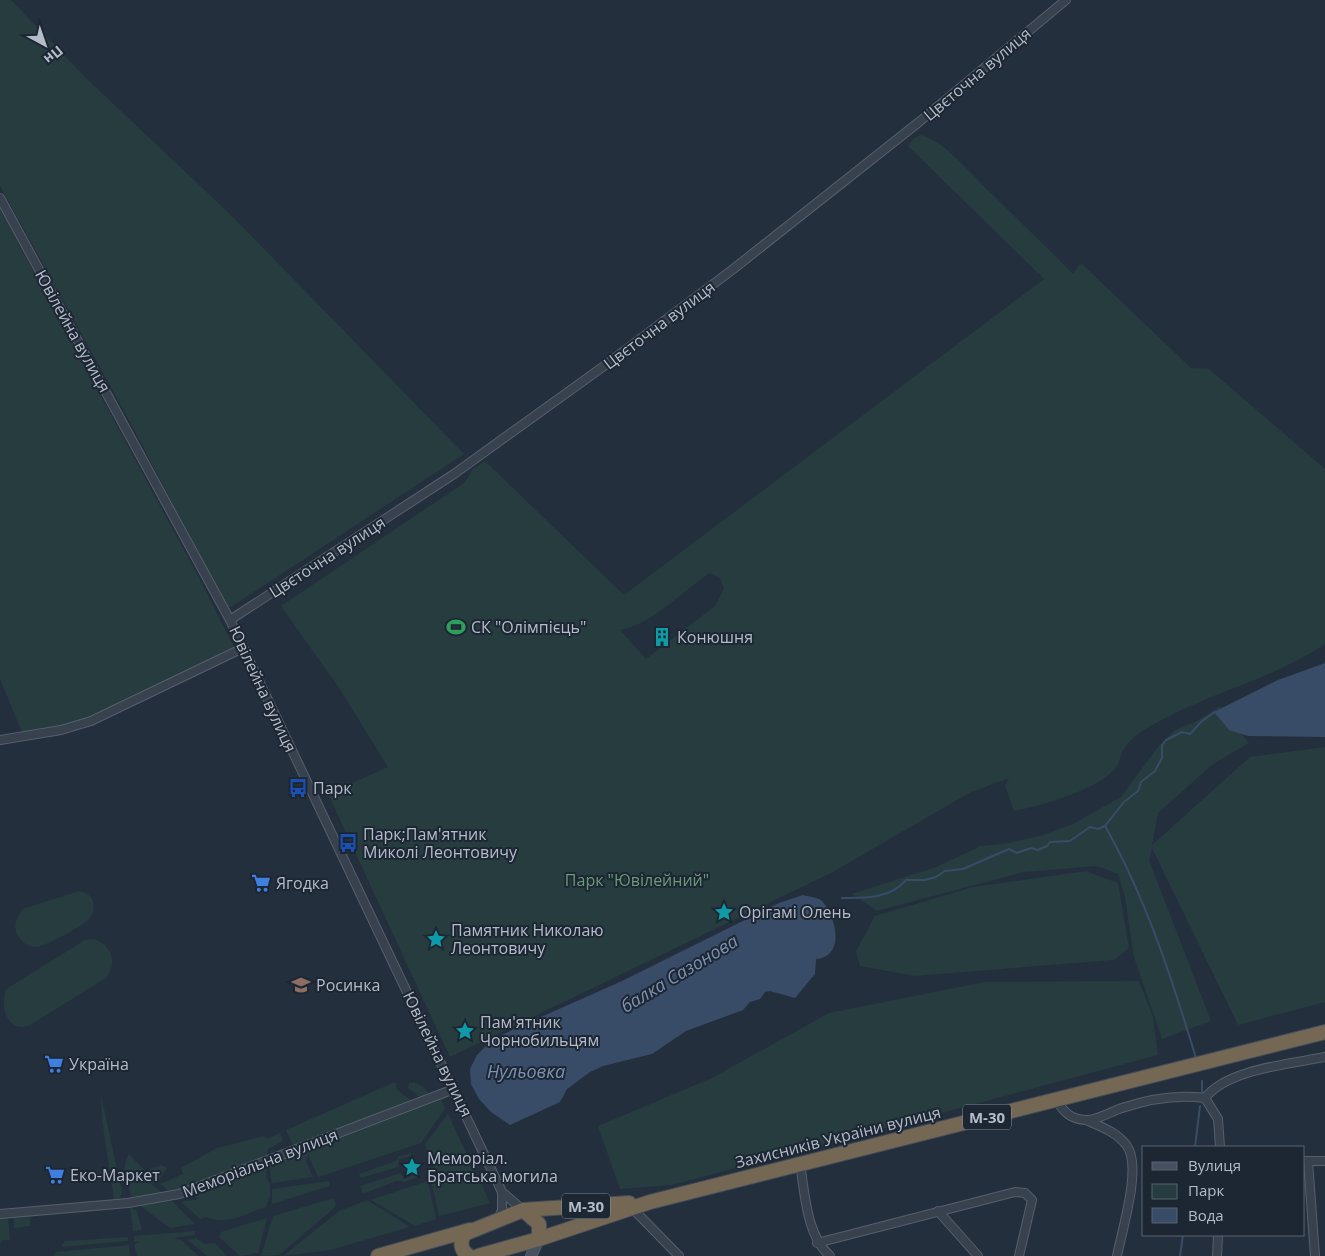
<svg xmlns="http://www.w3.org/2000/svg" width="1325" height="1256" font-family="'Open Sans',sans-serif">
<style>
.green{fill:#263c3f;fill-rule:evenodd}
.water{fill:#394c67}
.lines{fill:none;stroke-linecap:round;stroke-linejoin:round}
.stream{stroke:#394c67;stroke-width:2}
.street-casing{stroke:#565f6c;stroke-width:10}
.secondary-casing{stroke:#565f6c;stroke-width:12}
.highway-casing{stroke:#434c59;stroke-width:16}
.street{stroke:#38414e;stroke-width:8}
.secondary{stroke:#465061;stroke-width:10}
.highway{stroke:#746855;stroke-width:14}
.labels{text-anchor:middle;dominant-baseline:central;stroke-width:4;stroke-linejoin:round;paint-order:stroke}
.shield{fill:#1d2633;stroke:#878f9c;stroke-width:1}
.shield-label{font-size:15px;font-weight:bold;fill:#b4bcc9}
.street-label{font-size:16px;fill:#b4bcc9;stroke:#1d2633}
.poi-label{font-size:16px;fill:#b4bcc9;stroke:#1d2633;text-anchor:start}
.park-label{font-size:16px;fill:#6b9a76;stroke:#1d2633}
.water-label{font-size:18px;font-style:italic;fill:#7c92b1;stroke:#1d2633}
</style>
<rect width="100%" height="100%" fill="#242f3e"/>
<path class="green" d="M 0,0 L 11,0 L 86,78 L 231,215 L 464,454 L 231,607 L 227,607 L 123,409 L 0,186 Z
M 921,135 C 947,142 974,178 994,196 C 1020,222 1047,247 1073,274 L 1079,265 L 1082,264 L 1191,368 L 1209,369 L 1325,469 L 1325,644 C 1273,679 1214,691 1160,721 C 1146,728 1130,737 1122,752 C 1120,756 1120,762 1117,766 C 1101,789 1041,806 1014,811 L 1005,786 L 1009,778 L 971,792 L 831,873 L 450,1057 L 328,794 L 388,767 L 339,688 L 281,606 L 464,483 L 473,469 L 485,461 L 624,595 L 1044,279 L 908,146 L 914,138 ZM 710,573 L 720,578 L 724,589 L 715,606 L 646,659 L 620,630 C 652,625 683,590 710,573 Z
M 0,209 L 199,578 L 236,651 L 119,709 L 24,737 L 0,679 Z
M 1220,706 L 1249,743 L 1213,764 L 1158,813 L 1152,845 L 1250,757 L 1325,747 L 1325,1002 L 1238,1025 L 1152,848 L 1149,860 L 1211,1021 L 1162,1039 L 1134,957 L 1125,897 L 1118,874 L 1097,866 L 1024,872 L 877,911 L 852,894 L 936,867 L 981,846 L 1007,843 L 1040,836 L 1073,824 L 1121,797 L 1157,748 L 1175,730 L 1199,720 Z
M 1086,871 L 1118,883 L 1129,948 L 1114,960 L 914,976 L 860,966 L 856,951 L 875,916 L 973,887 Z
M 79,891 C 85,892 89,894 92,899 C 95,905 94,912 90,918 C 85,925 44,947 36,947 C 28,947 20,941 17,934 C 13,925 17,916 23,909 Z
M 94,939 C 112,945 118,963 106,978 L 30,1025 C 7,1034 0,1007 6,989 L 85,940 Z
M 1139,981 L 1153,1017 L 1158,1055 L 672,1185 L 620,1189 L 598,1126 L 712,1078 L 829,1013 L 985,982 Z
M 395,1082 L 397,1090 L 412,1101 L 293,1146 L 286,1130 Z
M 414,1082 L 423,1087 L 428,1093 L 420,1097 L 408,1088 L 409,1083 Z
M 101,1095 L 122,1192 L 120,1198 L 114,1199 L 102,1120 Z
M 441,1098 L 445,1109 L 421,1143 L 318,1177 L 306,1150 Z
M 448,1114 L 475,1172 L 436,1174 L 425,1144 Z
M 280,1133 L 283,1141 L 268,1149 L 267,1156 L 250,1163 L 260,1167 L 267,1165 L 266,1178 L 270,1183 L 270,1196 L 266,1207 C 252,1211 233,1222 219,1220 C 211,1220 209,1215 200,1219 L 181,1202 L 198,1199 L 194,1194 L 189,1195 L 193,1193 L 189,1186 L 169,1191 L 160,1184 L 183,1174 L 181,1168 L 217,1148 L 264,1136 L 267,1139 Z
M 305,1149 L 308,1155 L 306,1161 L 313,1177 L 272,1183 L 269,1165 Z
M 414,1153 L 413,1156 L 399,1159 L 398,1167 L 361,1178 L 359,1174 L 396,1161 L 399,1156 Z
M 129,1154 L 145,1171 L 161,1165 L 167,1168 L 158,1181 L 151,1184 L 163,1193 L 131,1197 C 129,1183 120,1168 129,1154 Z
M 401,1173 L 404,1179 L 418,1173 L 420,1176 L 405,1182 L 396,1181 L 363,1194 L 360,1186 Z
M 478,1176 L 490,1203 L 439,1216 L 431,1181 Z
M 329,1181 L 330,1186 L 272,1204 L 272,1189 Z
M 428,1181 L 436,1219 L 415,1226 L 371,1200 Z
M 334,1198 L 336,1205 L 334,1208 L 279,1255 L 261,1256 L 273,1216 Z
M 171,1200 L 195,1224 L 170,1228 L 139,1205 Z
M 367,1200 L 410,1227 L 330,1250 L 283,1256 L 339,1211 Z
M 115,1206 L 116,1209 L 30,1217 L 30,1226 L 14,1228 L 13,1216 Z
M 130,1207 L 137,1211 L 142,1230 L 133,1231 Z
M 8,1217 L 10,1240 L 3,1240 L 0,1244 L 0,1218 Z
M 267,1218 L 258,1253 L 240,1256 L 219,1237 L 221,1232 Z
M 195,1231 L 195,1235 L 174,1238 L 181,1240 L 199,1256 L 137,1256 L 134,1245 L 140,1241 L 134,1242 L 134,1236 Z
M 128,1237 L 128,1241 L 61,1247 L 65,1241 Z
M 196,1238 L 205,1244 L 215,1243 L 227,1256 L 207,1256 L 188,1240 Z
M 129,1245 L 130,1256 L 53,1256 L 56,1252 Z"/>
<path class="water" d="M 1325,663 L 1325,737 L 1248,736 L 1229,730 L 1214,712 L 1278,680 Z
M 803,895 C 809,897 818,897 822,901 C 836,916 846,956 816,959 L 815,974 L 795,998 L 770,991 L 765,992 L 760,999 L 750,1002 L 743,1010 L 686,1031 L 652,1054 L 603,1066 L 590,1072 L 567,1089 L 560,1102 L 510,1125 L 491,1112 L 479,1099 L 471,1084 L 470,1069 L 477,1055 L 492,1040 L 514,1029 L 622,981 L 779,903 Z"/>
<g class="lines">
<path class="stream" d="M 1105,826 C 1146,898 1172,979 1196,1058
M 842,898 C 865,898 890,899 906,880 L 925,880 L 936,877 L 945,871 L 963,869 L 1009,849 L 1017,853 L 1031,848 L 1038,850 L 1047,846 L 1050,842 L 1070,841 L 1090,827 L 1098,829 L 1105,826 L 1124,802 L 1138,791 L 1141,782 L 1155,771 L 1162,758 L 1162,745 L 1166,740 L 1182,732 L 1190,734 L 1202,721 L 1215,712
M 1202,1094 L 1202,1081
M 1195,1147 L 1200,1106
M 1180,1256 L 1183,1235"/>
<g class="street-casing">
<path id="street" d="M 0,198 L 230,620 L 502,1192 L 523,1210
M 230,620 L 454,474 L 604,366 L 732,270 L 919,122 L 1066,0
M 0,740 L 61,730 L 91,721 L 243,648
M 1205,1098 C 1227,1069 1291,1064 1325,1057
M 1205,1098 L 1218,1119 L 1220,1147
M 1056,1100 C 1064,1112 1070,1119 1086,1120 C 1096,1121 1112,1111 1122,1108 C 1149,1099 1176,1094 1205,1098
M 1088,1121 C 1102,1127 1118,1133 1127,1146 C 1142,1167 1122,1230 1117,1256
M 1305,1161 L 1325,1161
M 1308,1161 L 1315,1256
M 800,1164 C 805,1193 806,1235 830,1256
M 632,1208 L 679,1256
M 938,1211 L 978,1256
M 0,1214 L 128,1203 L 179,1194 L 454,1089
M 498,1219 L 502,1210 L 502,1192
M 817,1243 L 1015,1192 L 1025,1193 L 1032,1200 L 1019,1256
M 1217,1256 L 1218,1235"/>
</g>
<g class="secondary-casing">
<path id="secondary" d="M 531,1256 L 539,1239"/>
</g>
<g class="highway-casing">
<path id="highway" d="M 523,1210 L 539,1224 L 539,1239
M 378,1256 L 470,1230
M 469,1256 C 460,1250 460,1243 464,1234 L 523,1210 L 629,1203
M 478,1256 L 539,1239 L 650,1202 L 1325,1032"/>
</g>
<use href="#street" class="street"/>
<use href="#secondary" class="secondary"/>
<use href="#highway" class="highway"/>
</g>
<defs>
<g id="stadium-bare" transform="scale(1.5)"><path d="M0-5a6.5 5 0 1 0 0 10a6.5 5 0 1 0 0-10ZM-3.5-1.8h7v3.6h-7Z" fill="#2e9e5b" stroke="#1d2633" stroke-width="2.5" paint-order="stroke"/></g>
<g id="building-bare" transform="scale(1.5)"><path d="M-4-6H4V6H1V3H-1V6H-4ZM-2.5-4.3h1.7v1.8h-1.7ZM.8-4.3h1.7v1.8H.8ZM-2.5-1h1.7V.8h-1.7ZM.8-1h1.7V.8H.8Z" fill="#0f9aa8" stroke="#1d2633" stroke-width="2.5" paint-order="stroke"/></g>
<g id="bus-bare" transform="scale(1.5)"><path d="M-5-6H5V4H4V6H2V4H-2V6H-4V4H-5ZM-3.5-4V0h7V-4ZM-3.5 1.2v1.5H-2V1.2ZM2 1.2v1.5H3.5V1.2Z" fill="#1a4fb4" stroke="#1d2633" stroke-width="2.5" paint-order="stroke"/></g>
<g id="supermarket-bare" transform="scale(1.5)"><path d="M-6-5.5h2.5l.6 2H6L4.5 2H-2.5L-4.4-4H-6ZM-1.5 3.2a1.3 1.3 0 1 0 .1 0ZM3 3.2a1.3 1.3 0 1 0 .1 0Z" fill="#3f7fe0" stroke="#1d2633" stroke-width="2.5" paint-order="stroke"/></g>
<g id="sight-bare" transform="scale(1.5)"><path d="M0-6L1.8-2.2L6-1.7L2.9 1.2L3.7 5.4L0 3.3L-3.7 5.4L-2.9 1.2L-6-1.7L-1.8-2.2Z" fill="#0f9aa8" stroke="#1d2633" stroke-width="2.5" paint-order="stroke"/></g>
<g id="school-bare" transform="scale(1.5)"><path d="M0-5L7-2L0 1L-7-2ZM-4 1L0 2.5L4 1V4Q0 6-4 4Z" fill="#8d6e63" stroke="#1d2633" stroke-width="2.5" paint-order="stroke"/></g>
</defs>
<g fill-rule="evenodd">
<use href="#stadium-bare" x="456" y="627"/>
<use href="#building-bare" x="662" y="637"/>
<use href="#bus-bare" x="298" y="788"/>
<use href="#bus-bare" x="348" y="843"/>
<use href="#supermarket-bare" x="261" y="883"/>
<use href="#sight-bare" x="724" y="912"/>
<use href="#sight-bare" x="436" y="939"/>
<use href="#school-bare" x="301" y="985"/>
<use href="#sight-bare" x="465" y="1031"/>
<use href="#supermarket-bare" x="54" y="1064"/>
<use href="#sight-bare" x="412" y="1167"/>
<use href="#supermarket-bare" x="55" y="1175"/>
</g>
<g class="labels">
<g class="shield">
<rect x="963" y="1104.5" width="48" height="25" rx="4"/>
<rect x="562" y="1193.5" width="48" height="25" rx="4"/>
</g>
<g class="shield-label">
<text x="987" y="1117">М-30</text>
<text x="586" y="1206">М-30</text>
</g>
<g class="street-label">
<text transform="translate(977 74) rotate(-40)">Цвєточна вулиця</text>
<text transform="translate(659 325) rotate(-37)">Цвєточна вулиця</text>
<text transform="translate(73 331) rotate(61)">Ювілейна вулиця</text>
<text transform="translate(327 557) rotate(-33)">Цвєточна вулиця</text>
<text transform="translate(263 689) rotate(65)">Ювілейна вулиця</text>
<text transform="translate(438 1054) rotate(64)">Ювілейна вулиця</text>
<text transform="translate(838 1137) rotate(-14)">Захисників України вулиця</text>
<text transform="translate(260 1163) rotate(-21)">Меморіальна вулиця</text>
</g>
<g class="poi-label">
<text x="471" y="627">СК "Олімпієць"</text>
<text x="677" y="637">Конюшня</text>
<text x="313" y="788">Парк</text>
<text x="363" y="834">Парк;Пам'ятник<tspan x="363" dy="18">Миколі Леонтовичу</tspan></text>
<text x="276" y="883">Ягодка</text>
<text x="739" y="912">Орігамі Олень</text>
<text x="451" y="930">Памятник Николаю<tspan x="451" dy="18">Леонтовичу</tspan></text>
<text x="316" y="985">Росинка</text>
<text x="480" y="1022">Пам'ятник<tspan x="480" dy="18">Чорнобильцям</tspan></text>
<text x="69" y="1064">Україна</text>
<text x="427" y="1158">Меморіал.<tspan x="427" dy="18">Братська могила</tspan></text>
<text x="70" y="1175">Еко-Маркет</text>
</g>
<g class="park-label">
<text x="637" y="880">Парк "Ювілейний"</text>
</g>
<g class="water-label">
<text transform="translate(679 973) rotate(-31)">балка Сазонова</text>
<text x="526" y="1071">Нульовка</text>
</g>
</g>
<rect x="1142" y="1146" width="162" height="90" fill="#1d2633" stroke="#59626f"/>
<rect x="1152" y="1162" width="25" height="8" fill="#465061" stroke="#59626f"/>
<text x="1188" y="1171" font-size="15" fill="#b4bcc9">Вулиця</text>
<rect x="1152" y="1184" width="25" height="15" fill="#263c3f" stroke="#59626f"/>
<text x="1188" y="1196" font-size="15" fill="#b4bcc9">Парк</text>
<rect x="1152" y="1208" width="25" height="15" fill="#394c67" stroke="#59626f"/>
<text x="1188" y="1221" font-size="15" fill="#b4bcc9">Вода</text>
<g transform="translate(45 45) rotate(140)" stroke="#1d2633" stroke-width="4" paint-order="stroke">
<path d="M0-4L9 19L0 12L-9 19Z" fill="#b4bcc9"/>
<text y="-8" font-size="14" font-weight="bold" text-anchor="middle" fill="#b4bcc9">Пн</text>
</g>
</svg>
